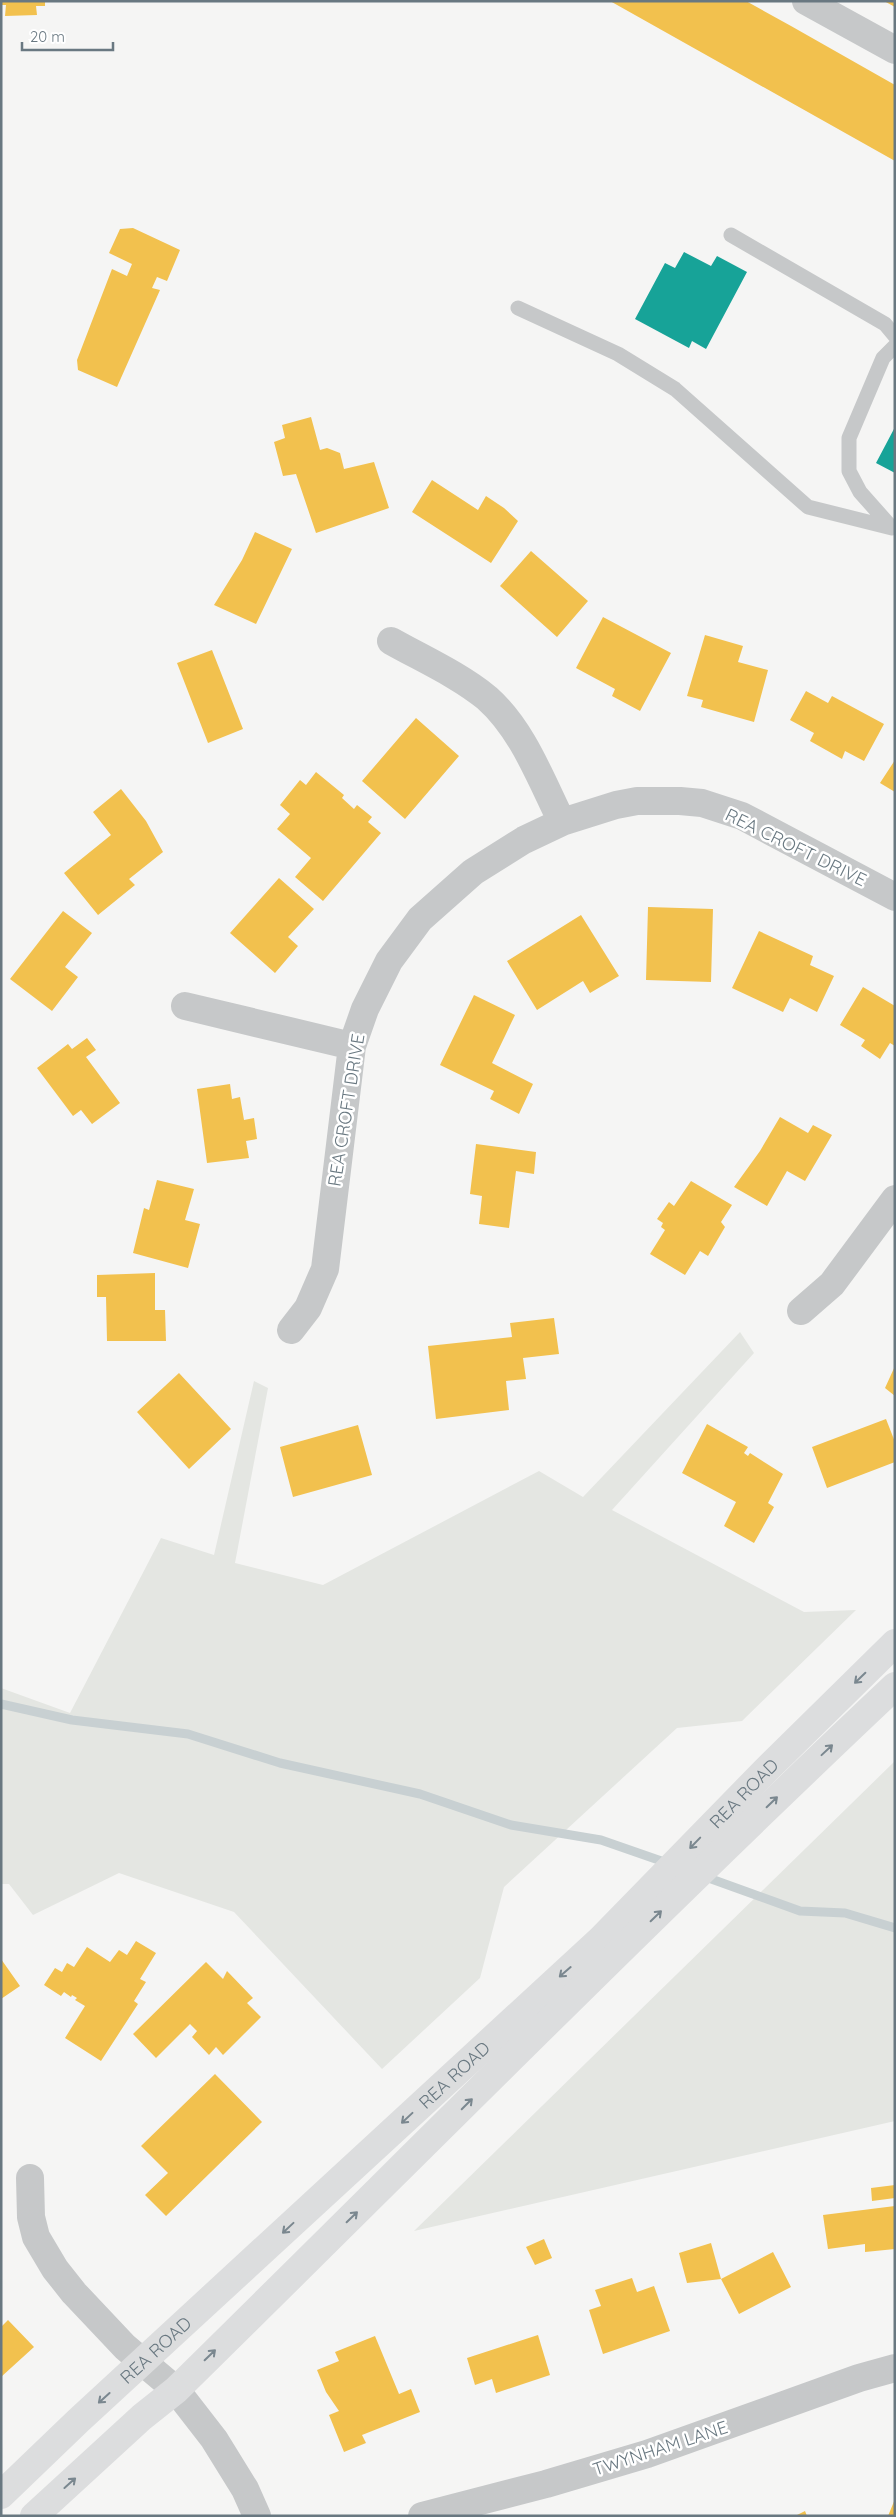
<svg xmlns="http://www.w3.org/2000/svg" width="896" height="2517" font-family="Quicksand,sans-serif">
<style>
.green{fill:#e4e6e2}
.homes{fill:#f2c14e}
.public{fill:#17a398}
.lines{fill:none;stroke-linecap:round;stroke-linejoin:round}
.stream{stroke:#c8d0d2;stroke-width:9}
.service{stroke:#c6c8c9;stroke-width:15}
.minor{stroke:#c6c8c9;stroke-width:28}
.secondary{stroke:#dcddde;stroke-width:28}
.oneway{stroke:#7a878f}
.labels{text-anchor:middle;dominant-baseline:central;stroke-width:5;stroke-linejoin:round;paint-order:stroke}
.street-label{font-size:18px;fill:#697881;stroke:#fff}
</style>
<rect width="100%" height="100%" fill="#f5f5f4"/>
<path class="green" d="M 740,1332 L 754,1353 L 612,1510 L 804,1612 L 856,1610 L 742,1721 L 677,1728 L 504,1887 L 480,1978 L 382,2069 L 234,1912 L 119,1873 L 33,1915 L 9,1884 L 1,1884 L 1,1688 L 70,1713 L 161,1538 L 214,1555 L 254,1381 L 268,1388 L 235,1563 L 323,1585 L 539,1471 L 583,1497 Z
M 895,1761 L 895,2121 L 414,2231 Z"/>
<path class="homes" d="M 1,1 L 45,1 L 45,6 L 36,6 L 37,15 L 5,16 L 6,5 L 1,5 Z
M 610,1 L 746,1 L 791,26 L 895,85 L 895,161 Z
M 884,1 L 895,1 L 895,7 Z
M 133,228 L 180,250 L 167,281 L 157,277 L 152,288 L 160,290 L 117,387 L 78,370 L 77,360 L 112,269 L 127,276 L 132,264 L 109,253 L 120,229 Z
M 311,417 L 320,450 L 327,448 L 340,453 L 344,469 L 374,462 L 389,508 L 316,533 L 296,474 L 283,476 L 274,442 L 285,438 L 282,425 Z
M 432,480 L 478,510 L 486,496 L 504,508 L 518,521 L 491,563 L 412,512 Z
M 255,532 L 292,549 L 256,624 L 214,605 L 242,560 Z
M 531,551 L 588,601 L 557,637 L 500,586 Z
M 603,617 L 671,653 L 640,711 L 612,696 L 615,689 L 576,668 Z
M 705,635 L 743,646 L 738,662 L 768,670 L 754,722 L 701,707 L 703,700 L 687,696 Z
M 212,650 L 243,729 L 208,743 L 177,663 Z
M 806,691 L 828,703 L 832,696 L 884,724 L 864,761 L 845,751 L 842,759 L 810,741 L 814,733 L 790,720 Z
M 416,718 L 459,756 L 405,819 L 362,781 Z
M 895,760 L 895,792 L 880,783 Z
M 316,772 L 344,795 L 342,798 L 354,809 L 357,805 L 372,817 L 368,822 L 381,833 L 323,901 L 295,877 L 311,858 L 277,829 L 290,814 L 280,805 L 300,780 L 306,785 Z
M 121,789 L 146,821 L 163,852 L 129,879 L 135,885 L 98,915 L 64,873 L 111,835 L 93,812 Z
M 279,878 L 314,909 L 288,937 L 298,946 L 275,973 L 230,933 Z
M 648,907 L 713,909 L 711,982 L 646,980 Z
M 63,911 L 92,933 L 65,967 L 78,977 L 52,1011 L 10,979 Z
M 581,915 L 619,976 L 590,993 L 583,981 L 537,1010 L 507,961 Z
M 759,931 L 813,956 L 810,965 L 834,976 L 817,1012 L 790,998 L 783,1012 L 732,988 Z
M 863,987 L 895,1006 L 895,1046 L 890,1043 L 880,1059 L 861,1046 L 865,1040 L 840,1025 Z
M 474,995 L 515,1015 L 492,1063 L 533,1084 L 519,1114 L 490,1099 L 494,1091 L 440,1065 Z
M 87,1038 L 96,1050 L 86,1057 L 120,1103 L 92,1124 L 81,1110 L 73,1116 L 37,1068 L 68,1044 L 72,1049 Z
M 230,1084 L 232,1099 L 240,1097 L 244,1120 L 254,1118 L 257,1139 L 246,1141 L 249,1158 L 207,1163 L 197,1089 Z
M 780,1117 L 808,1133 L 813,1125 L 832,1135 L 805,1181 L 787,1171 L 767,1206 L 734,1187 L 760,1151 Z
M 476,1144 L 536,1152 L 534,1174 L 516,1171 L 509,1228 L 479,1224 L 482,1196 L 470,1194 Z
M 157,1180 L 194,1189 L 185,1220 L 200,1224 L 188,1268 L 133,1253 L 144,1208 L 149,1210 Z
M 691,1181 L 732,1205 L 721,1222 L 725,1227 L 708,1256 L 700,1251 L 685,1275 L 650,1254 L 665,1230 L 661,1227 L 663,1223 L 657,1219 L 669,1202 L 674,1206 Z
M 155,1273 L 155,1310 L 165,1310 L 166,1341 L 107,1341 L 106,1297 L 97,1297 L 97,1275 Z
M 554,1318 L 559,1354 L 523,1358 L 526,1379 L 506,1381 L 509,1410 L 436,1419 L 428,1346 L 512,1337 L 510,1323 Z
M 895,1366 L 895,1396 L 885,1388 Z
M 179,1373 L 231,1429 L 189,1469 L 137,1412 Z
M 886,1419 L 895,1442 L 895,1462 L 827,1488 L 812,1447 Z
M 707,1424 L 748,1447 L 744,1453 L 748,1456 L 750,1453 L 783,1474 L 768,1503 L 774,1507 L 754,1543 L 724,1526 L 736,1502 L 682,1473 Z
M 358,1425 L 372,1475 L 293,1497 L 280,1447 Z
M 136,1941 L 156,1953 L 140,1979 L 146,1982 L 134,2001 L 138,2004 L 101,2061 L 65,2038 L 85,2006 L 75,2000 L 77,1998 L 72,1995 L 71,1997 L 64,1992 L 61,1996 L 44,1985 L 55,1968 L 62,1972 L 67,1963 L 74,1967 L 87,1947 L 110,1962 L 119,1950 L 127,1955 Z
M 1,1959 L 20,1986 L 1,1999 Z
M 206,1962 L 223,1979 L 227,1971 L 253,1998 L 247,2003 L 261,2017 L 223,2055 L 216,2047 L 209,2055 L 192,2037 L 197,2031 L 190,2024 L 156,2058 L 133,2034 Z
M 215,2074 L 262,2122 L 166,2216 L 145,2195 L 168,2173 L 141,2146 Z
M 895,2185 L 895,2198 L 872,2201 L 871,2188 Z
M 895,2206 L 895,2249 L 865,2252 L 865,2244 L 828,2249 L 823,2215 Z
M 544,2239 L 552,2258 L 535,2265 L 526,2247 Z
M 711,2243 L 721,2279 L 687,2283 L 679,2253 Z
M 773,2252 L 791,2287 L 739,2314 L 721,2279 Z
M 632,2278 L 637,2292 L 654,2286 L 670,2331 L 603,2354 L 589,2310 L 601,2306 L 595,2290 Z
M 8,2320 L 34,2347 L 1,2377 L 1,2327 Z
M 538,2335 L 550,2375 L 496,2393 L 492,2379 L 475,2385 L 467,2358 Z
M 375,2336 L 399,2394 L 411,2389 L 420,2412 L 362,2435 L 366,2443 L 344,2452 L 329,2415 L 339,2411 L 326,2392 L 317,2370 L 339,2361 L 335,2352 Z
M 895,2499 L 895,2516 L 888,2516 Z
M 805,2511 L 807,2516 L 795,2516 Z"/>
<path class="public" d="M 684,252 L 711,266 L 717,256 L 747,272 L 706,349 L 692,341 L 689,348 L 635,319 L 665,263 L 675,268 Z
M 895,427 L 895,473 L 876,463 Z"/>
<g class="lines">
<path class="stream" d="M 1,1704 L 72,1720 L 188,1734 L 280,1763 L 420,1794 L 511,1825 L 601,1840 L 670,1864
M 703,1876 L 800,1911 L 845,1913 L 895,1928"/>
<path class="service" d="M 731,235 L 885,324 L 895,336
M 518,308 L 618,354 L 675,389 L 808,507 L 892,528
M 892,528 L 860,492 L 849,471 L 849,438 L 883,358 L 895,346"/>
<path class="minor" d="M 806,1 L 895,50
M 391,641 C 423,659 459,675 487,698 C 523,730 541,780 562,822
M 185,1006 L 352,1046
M 801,1311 L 832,1284 L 895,1199
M 291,1330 L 308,1308 L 325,1269 L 352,1046 L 365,1009 L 389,961 L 420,919 L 473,872 L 524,840 L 562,822 L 616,805 L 637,801 L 680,801 L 702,803 L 742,816 L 895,897
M 30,2178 L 31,2217 L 36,2237 L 55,2269 L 74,2293 L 125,2347 L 176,2390 L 214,2439 L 245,2489 L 257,2516
M 422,2516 L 546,2484 L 647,2454 L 859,2378 L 895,2368"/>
<g class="secondary">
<path id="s1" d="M 1,2495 L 79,2420 L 601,1939 L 765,1771 L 895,1643"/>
<path d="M 34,2516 L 142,2417 L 176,2390 C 415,2155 651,1916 895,1686"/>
</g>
</g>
<defs><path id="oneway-shaft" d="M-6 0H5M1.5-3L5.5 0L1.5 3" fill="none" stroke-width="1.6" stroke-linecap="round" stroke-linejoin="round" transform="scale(1.25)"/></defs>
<g class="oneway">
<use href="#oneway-shaft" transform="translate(860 1678) rotate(136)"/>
<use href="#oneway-shaft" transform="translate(827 1750) rotate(-43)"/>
<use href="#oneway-shaft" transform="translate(772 1802) rotate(-44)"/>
<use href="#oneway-shaft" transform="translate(695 1843) rotate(134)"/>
<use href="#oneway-shaft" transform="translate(656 1916) rotate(-44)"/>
<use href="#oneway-shaft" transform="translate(565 1972) rotate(139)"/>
<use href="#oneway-shaft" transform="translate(467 2104) rotate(-45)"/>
<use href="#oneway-shaft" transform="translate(407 2118) rotate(137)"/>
<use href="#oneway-shaft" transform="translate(352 2217) rotate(-44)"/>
<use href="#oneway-shaft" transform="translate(288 2228) rotate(137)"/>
<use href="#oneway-shaft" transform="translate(210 2355) rotate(-44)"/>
<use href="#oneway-shaft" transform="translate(104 2398) rotate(138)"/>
<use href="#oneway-shaft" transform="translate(70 2483) rotate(-42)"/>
</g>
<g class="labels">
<g class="street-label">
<text transform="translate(796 847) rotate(26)">REA CROFT DRIVE</text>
<text transform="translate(346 1110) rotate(-81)">REA CROFT DRIVE</text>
<text stroke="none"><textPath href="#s1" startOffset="1022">REA ROAD</textPath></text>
<text stroke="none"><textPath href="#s1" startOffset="618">REA ROAD</textPath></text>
<text stroke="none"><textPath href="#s1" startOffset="212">REA ROAD</textPath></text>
<text transform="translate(660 2448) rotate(-18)">TWYNHAM LANE</text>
</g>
</g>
<rect width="896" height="2517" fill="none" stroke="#697881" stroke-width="5"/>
<path d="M22 42v8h91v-8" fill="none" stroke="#697881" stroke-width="2.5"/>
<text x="30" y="42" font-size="15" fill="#697881" stroke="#ffffff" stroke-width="4" paint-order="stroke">20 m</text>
</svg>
